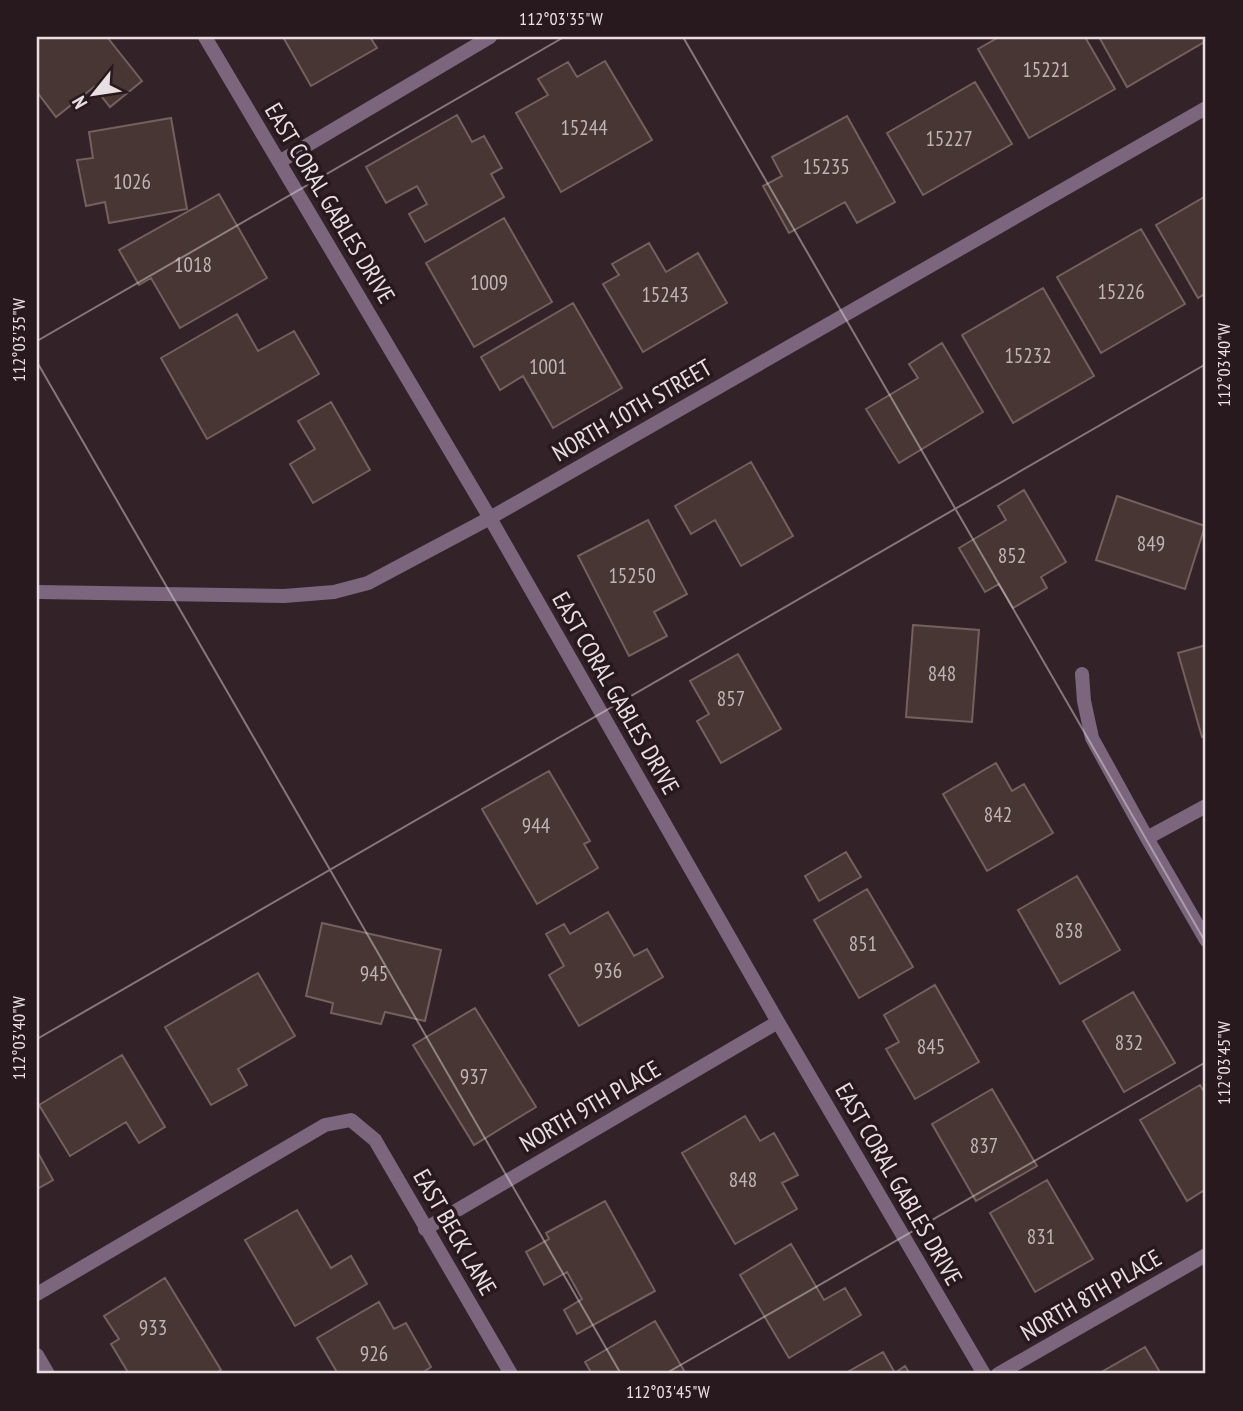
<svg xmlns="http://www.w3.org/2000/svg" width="1243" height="1411" font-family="'PT Sans Narrow',sans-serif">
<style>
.building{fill:#483634;stroke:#74605e;stroke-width:2}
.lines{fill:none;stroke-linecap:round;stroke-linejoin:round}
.minor{stroke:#7b667e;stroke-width:14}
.ticks{fill:none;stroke:#e9dee1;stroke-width:2;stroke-opacity:0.45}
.labels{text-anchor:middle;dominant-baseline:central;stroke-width:7;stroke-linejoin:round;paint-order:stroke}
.number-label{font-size:21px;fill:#c1b4b6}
.street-label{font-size:24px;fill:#e9dee1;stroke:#28191f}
.neatline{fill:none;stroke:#e9dee1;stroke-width:2.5}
.ticks-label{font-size:18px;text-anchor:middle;fill:#e9dee1}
</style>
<rect width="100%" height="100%" fill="#332329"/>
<path class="building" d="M 37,37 L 107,37 L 142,81 L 110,107 L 94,87 L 56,117 L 37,92 Z
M 283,37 L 370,37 L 377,48 L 311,86 Z
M 999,37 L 1085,37 L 1115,89 L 1029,138 L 978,49 Z
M 1099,37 L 1205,37 L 1206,41 L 1127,87 Z
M 605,61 L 652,140 L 561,192 L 516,113 L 548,95 L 538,79 L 568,62 L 577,77 Z
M 975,82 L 1012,144 L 923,195 L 887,133 Z
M 457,115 L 472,142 L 484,136 L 502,168 L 491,174 L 504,197 L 425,242 L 409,214 L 427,204 L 417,186 L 386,203 L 366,167 Z
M 847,116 L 895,202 L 857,223 L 845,202 L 789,233 L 763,186 L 782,176 L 772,157 Z
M 171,118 L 187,209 L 109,223 L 105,202 L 86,206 L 77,160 L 93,158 L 89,132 Z
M 219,194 L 267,278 L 180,328 L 151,278 L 139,285 L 119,250 Z
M 1206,196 L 1206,293 L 1198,298 L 1156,225 Z
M 504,218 L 552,302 L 474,347 L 426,263 Z
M 1141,229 L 1185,304 L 1101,353 L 1057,277 Z
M 649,243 L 666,272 L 698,253 L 727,303 L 643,352 L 603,284 L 619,275 L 612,264 Z
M 1043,288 L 1094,376 L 1013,423 L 962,335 Z
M 573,303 L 622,388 L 553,428 L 523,376 L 500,390 L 481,357 Z
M 237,314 L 258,351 L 294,331 L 319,374 L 207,439 L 161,358 Z
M 942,343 L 983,412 L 899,463 L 866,409 L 918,378 L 909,364 Z
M 331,402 L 370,470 L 313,503 L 290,464 L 315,449 L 298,421 Z
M 751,462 L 793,536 L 741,566 L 715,520 L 691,534 L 675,506 Z
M 1024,490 L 1066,562 L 1041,577 L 1047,588 L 1013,608 L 999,584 L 985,592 L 959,548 L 1006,520 L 998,506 Z
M 1117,496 L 1205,526 L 1185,589 L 1096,560 Z
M 648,520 L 687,594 L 654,612 L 667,636 L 629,656 L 578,556 Z
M 913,625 L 979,630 L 972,722 L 906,717 Z
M 1206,645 L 1206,736 L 1202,737 L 1178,653 Z
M 738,654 L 781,729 L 721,763 L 697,721 L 709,714 L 690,681 Z
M 996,763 L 1012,791 L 1024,784 L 1053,833 L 987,871 L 943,794 Z
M 549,771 L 590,841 L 584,844 L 598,868 L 537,904 L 482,809 Z
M 846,852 L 861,877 L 819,901 L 805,876 Z
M 1077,876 L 1120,950 L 1060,984 L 1018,910 Z
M 867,889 L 913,967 L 859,998 L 814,920 Z
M 608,912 L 634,956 L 647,949 L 663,977 L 579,1026 L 549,975 L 564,966 L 546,934 L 564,924 L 570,934 Z
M 322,923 L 441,950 L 425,1021 L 385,1012 L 381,1024 L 331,1013 L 333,1003 L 306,996 Z
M 258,973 L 295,1036 L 238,1069 L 247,1085 L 211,1105 L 165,1027 Z
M 935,985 L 979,1062 L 915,1099 L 886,1049 L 899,1042 L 884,1015 Z
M 1133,992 L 1175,1063 L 1124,1092 L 1083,1021 Z
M 475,1008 L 536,1107 L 474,1145 L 413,1045 Z
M 122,1055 L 165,1127 L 139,1143 L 126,1122 L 70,1156 L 39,1105 Z
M 1200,1085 L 1206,1095 L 1206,1189 L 1187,1201 L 1140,1120 Z
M 992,1089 L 1037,1166 L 976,1201 L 932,1124 Z
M 745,1116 L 760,1141 L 774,1133 L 798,1175 L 782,1183 L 797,1209 L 735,1244 L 682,1153 Z
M 37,1151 L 53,1180 L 37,1189 Z
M 1047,1180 L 1093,1259 L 1035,1292 L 990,1213 Z
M 605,1201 L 655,1291 L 577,1334 L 564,1310 L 582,1299 L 567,1272 L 544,1285 L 526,1252 L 549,1239 L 546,1233 Z
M 297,1210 L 331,1268 L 351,1256 L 367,1284 L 295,1326 L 245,1240 Z
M 791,1244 L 824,1300 L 845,1288 L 861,1315 L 789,1358 L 740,1275 Z
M 165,1278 L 221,1370 L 214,1374 L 129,1374 L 111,1344 L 119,1339 L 104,1316 Z
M 379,1302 L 394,1329 L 406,1323 L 431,1367 L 422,1373 L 423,1374 L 338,1374 L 317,1338 Z
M 655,1321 L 686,1374 L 592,1374 L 585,1362 Z
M 1145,1347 L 1161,1374 L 1098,1374 Z
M 883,1352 L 895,1373 L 905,1366 L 910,1374 L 844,1374 Z"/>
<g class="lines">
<path class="minor" d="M 205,37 L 490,518 L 778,1022 L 984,1374
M 279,162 L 490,37
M 37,592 L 284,596 L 334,592 L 368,583 L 490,518 L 1206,108
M 1082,674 L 1084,701 L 1092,738 L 1147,838 L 1206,940
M 1147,838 L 1206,806
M 425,1229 L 778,1022
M 37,1294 L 325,1125 L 351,1120 L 375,1140 L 511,1374
M 37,1355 L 48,1374
M 998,1374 L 1206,1255"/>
</g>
<path class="ticks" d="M 683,37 L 1206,943M 37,341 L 564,37M 37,362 L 621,1374M 37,1039 L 1206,364M 665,1374 L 1206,1062"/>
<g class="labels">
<g class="number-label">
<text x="1046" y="69">15221</text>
<text x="584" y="127">15244</text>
<text x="949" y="138">15227</text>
<text x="826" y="166">15235</text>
<text x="132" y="181">1026</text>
<text x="193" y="264">1018</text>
<text x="489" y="282">1009</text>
<text x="1121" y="291">15226</text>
<text x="665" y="294">15243</text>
<text x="1028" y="355">15232</text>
<text x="548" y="366">1001</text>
<text x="1151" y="543">849</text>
<text x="1012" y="555">852</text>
<text x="632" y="575">15250</text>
<text x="942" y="673">848</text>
<text x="731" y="698">857</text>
<text x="998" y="814">842</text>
<text x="536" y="825">944</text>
<text x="1069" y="930">838</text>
<text x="863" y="943">851</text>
<text x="608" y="970">936</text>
<text x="374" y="973">945</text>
<text x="1129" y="1042">832</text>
<text x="931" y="1046">845</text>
<text x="474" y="1076">937</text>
<text x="984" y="1145">837</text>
<text x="743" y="1179">848</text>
<text x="1041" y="1236">831</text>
<text x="153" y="1327">933</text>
<text x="374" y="1353">926</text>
</g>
<g class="street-label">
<text transform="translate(330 203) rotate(59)">EAST CORAL GABLES DRIVE</text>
<text transform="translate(632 410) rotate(-30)">NORTH 10TH STREET</text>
<text transform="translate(616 693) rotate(60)">EAST CORAL GABLES DRIVE</text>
<text transform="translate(590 1106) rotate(-30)">NORTH 9TH PLACE</text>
<text transform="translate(899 1184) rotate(60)">EAST CORAL GABLES DRIVE</text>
<text transform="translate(455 1232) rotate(60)">EAST BECK LANE</text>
<text transform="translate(1091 1295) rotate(-30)">NORTH 8TH PLACE</text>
</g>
</g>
<rect width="1243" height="1411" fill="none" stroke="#28191f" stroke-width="77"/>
<g transform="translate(94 94) rotate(240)" stroke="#28191f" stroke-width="5" paint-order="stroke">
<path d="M0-5L12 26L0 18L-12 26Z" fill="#e9dee1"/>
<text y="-10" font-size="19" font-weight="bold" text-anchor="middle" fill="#e9dee1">N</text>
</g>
<rect x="38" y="38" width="1166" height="1334" class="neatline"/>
<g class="ticks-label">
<text x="561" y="25">112°03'35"W</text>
<text transform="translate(19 340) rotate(-90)" y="6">112°03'35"W</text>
<text transform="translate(1224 365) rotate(-90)" y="6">112°03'40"W</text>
<text transform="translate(19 1038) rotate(-90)" y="6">112°03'40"W</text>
<text transform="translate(1224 1063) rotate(-90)" y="6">112°03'45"W</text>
<text x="668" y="1398">112°03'45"W</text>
</g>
</svg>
